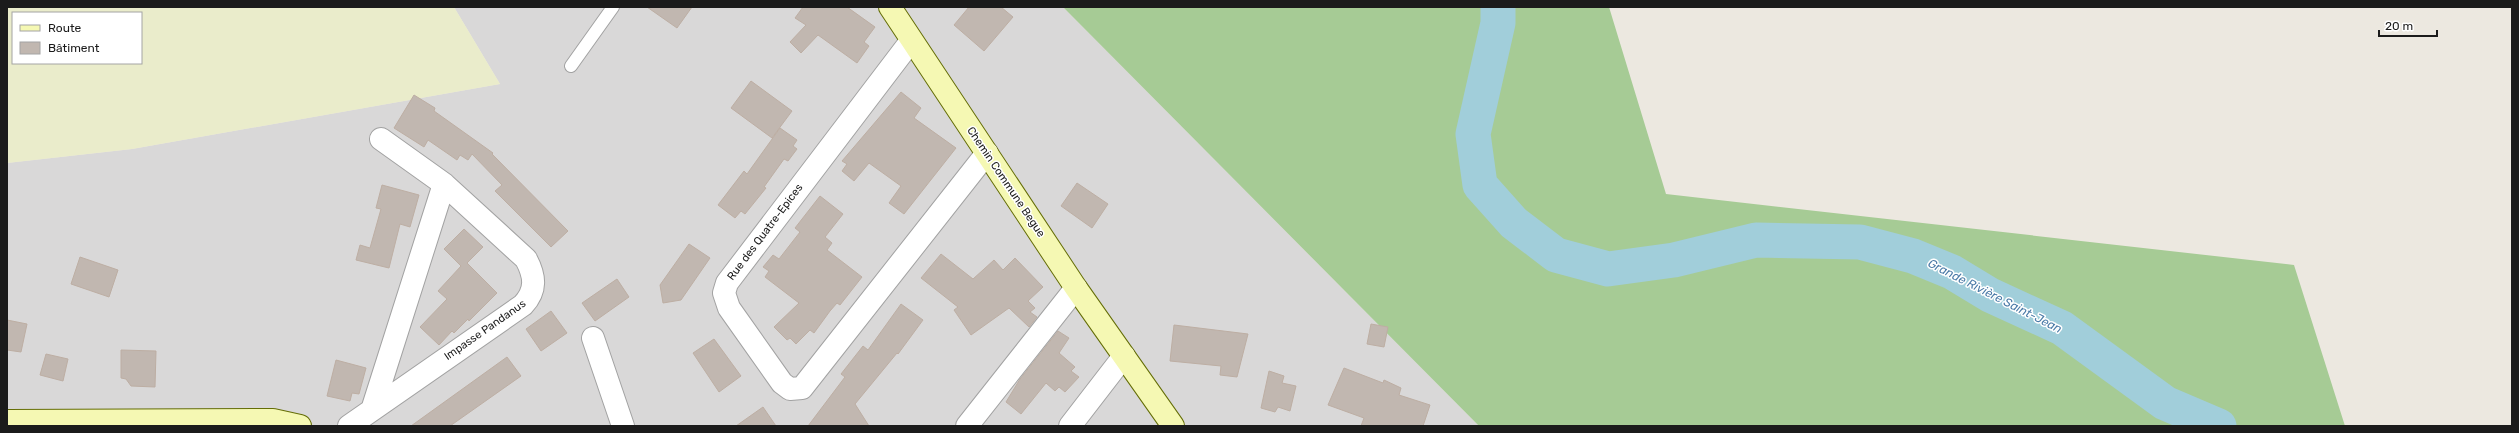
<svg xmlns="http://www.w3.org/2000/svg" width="2519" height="433" font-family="Rubik,sans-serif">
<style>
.residential{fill:#d9d8d8}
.farmland{fill:#eaeccb;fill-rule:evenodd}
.forest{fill:#a6cb95}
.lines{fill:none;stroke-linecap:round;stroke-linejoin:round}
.river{stroke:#a1ceda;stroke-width:35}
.building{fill:#c1b7b0;stroke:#bdaea3}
.lane-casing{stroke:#a2a2a2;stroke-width:14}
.street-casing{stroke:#a2a2a2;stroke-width:24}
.secondary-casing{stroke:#646d06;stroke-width:24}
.lane{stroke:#fff;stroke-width:12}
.street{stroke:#fff;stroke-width:22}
.secondary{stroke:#f5f8b3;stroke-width:22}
.labels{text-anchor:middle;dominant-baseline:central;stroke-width:3;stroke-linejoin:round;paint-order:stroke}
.street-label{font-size:11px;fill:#1b1b1b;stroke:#fff}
.water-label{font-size:12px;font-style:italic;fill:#4a7aa7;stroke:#fff}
</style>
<rect width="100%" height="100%" fill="#ece8e0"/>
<path class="residential" d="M 454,7 L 1063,7 L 1479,426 L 7,426 L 7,163 L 132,149 L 500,84 Z"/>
<path class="farmland" d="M 7,7 L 454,7 L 500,84 L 132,149 L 7,163 ZM 13,13 L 141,13 L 141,63 L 13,63 Z"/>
<path class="forest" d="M 1063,7 L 1609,7 L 1666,194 L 2294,265 L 2345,426 L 1479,426 Z"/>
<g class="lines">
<path class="river" d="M 1498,7 L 1498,23 L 1473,134 L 1480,185 L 1514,223 L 1556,255 L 1608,269 L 1674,260 L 1756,240 L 1860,242 L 1913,256 L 1952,272 L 1990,295 L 2062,328 L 2165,403 L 2219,426"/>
</g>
<path class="building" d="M 647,7 L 692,7 L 677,28 Z
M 803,7 L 847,7 L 875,27 L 864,42 L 869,46 L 857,63 L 818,35 L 801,53 L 790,42 L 806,25 L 795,18 Z
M 969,7 L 1001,7 L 1013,17 L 984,51 L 954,25 Z
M 751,81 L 792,111 L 772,138 L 731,108 Z
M 901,92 L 921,108 L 914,118 L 956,148 L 904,214 L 889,203 L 901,186 L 869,163 L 854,181 L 842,171 L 847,164 L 842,161 Z
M 414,95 L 435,108 L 434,111 L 493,153 L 492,154 L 568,231 L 551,247 L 495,191 L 502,185 L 472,154 L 468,160 L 460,155 L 457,160 L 428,140 L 424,147 L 394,128 Z
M 780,128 L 797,140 L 793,146 L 797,149 L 788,161 L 784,159 L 764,187 L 766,188 L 745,214 L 741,211 L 735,218 L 718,205 L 744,171 L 747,174 Z
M 1077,183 L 1108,204 L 1092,228 L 1061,206 Z
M 382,185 L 419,195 L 410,227 L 400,224 L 389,268 L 356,260 L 360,245 L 370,248 L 381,209 L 376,208 Z
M 820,196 L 843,214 L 825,237 L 832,243 L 827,250 L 862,277 L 840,305 L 837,303 L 830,311 L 814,333 L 810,330 L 796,344 L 790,338 L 787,340 L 774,327 L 799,303 L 765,277 L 769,271 L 763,267 L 773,255 L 779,259 L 800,232 L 795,228 Z
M 464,229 L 483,247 L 467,263 L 497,293 L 469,321 L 468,319 L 454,333 L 452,331 L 439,345 L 420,327 L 447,299 L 438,291 L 461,266 L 444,249 Z
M 689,244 L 710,258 L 681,300 L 663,303 L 660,285 Z
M 941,254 L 973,279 L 994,260 L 1003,270 L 1015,258 L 1043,287 L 1028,301 L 1035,308 L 1030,312 L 1037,317 L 1029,327 L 1009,308 L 971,335 L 954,310 L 958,307 L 921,278 Z
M 80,257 L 118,270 L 109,297 L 71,284 Z
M 617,279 L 629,297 L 595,321 L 582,303 Z
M 901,304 L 923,320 L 898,354 L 897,353 L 855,404 L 869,426 L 808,426 L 845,377 L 841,374 L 863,346 L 868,350 Z
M 551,311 L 567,333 L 541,351 L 526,329 Z
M 7,320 L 27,324 L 21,352 L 7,350 Z
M 1371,324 L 1388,327 L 1384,347 L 1367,344 Z
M 1174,325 L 1248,334 L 1237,377 L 1220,375 L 1221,366 L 1170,361 Z
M 1058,331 L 1069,338 L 1059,353 L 1075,367 L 1071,371 L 1079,377 L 1065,392 L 1059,387 L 1055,391 L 1046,383 L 1021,414 L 1006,402 L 1020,379 Z
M 714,339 L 741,376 L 719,392 L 693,353 Z
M 121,350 L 156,351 L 155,387 L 131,386 L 126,379 L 121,378 Z
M 46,354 L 68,359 L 63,381 L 40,375 Z
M 507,357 L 521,376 L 450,426 L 411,426 Z
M 336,360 L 366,368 L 359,394 L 352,393 L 350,401 L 327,396 Z
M 1344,368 L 1383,383 L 1384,380 L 1401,388 L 1399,395 L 1430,405 L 1423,426 L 1361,426 L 1364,418 L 1328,405 Z
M 1269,371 L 1284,376 L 1282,383 L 1296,386 L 1290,411 L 1278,407 L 1275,412 L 1261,408 Z
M 763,407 L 776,426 L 736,426 Z"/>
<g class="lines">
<g class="lane-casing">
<path id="lane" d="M 571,66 L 613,7"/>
</g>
<g class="street-casing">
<path id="street" d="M 911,41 L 727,283 L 724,293 L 729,308 L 782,383 L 790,389 L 802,388 L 987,153
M 593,338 L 623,426
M 373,407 L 444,184
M 349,426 L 523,305 C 537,290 535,276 526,259 L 444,184 L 381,139
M 967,426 L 1076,288
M 1070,426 L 1124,356"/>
</g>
<g class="secondary-casing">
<path id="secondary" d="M 890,7 L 1076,288 L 1173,426
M 7,421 L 273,420 L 300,426"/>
</g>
<use href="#lane" class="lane"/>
<use href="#street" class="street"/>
<use href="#secondary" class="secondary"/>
</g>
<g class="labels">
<g class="street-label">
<text transform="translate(1006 182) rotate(56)">Chemin Commune Begue</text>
<text transform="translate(765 232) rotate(-53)">Rue des Quatre-Epices</text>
<text transform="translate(485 330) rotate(-35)">Impasse Pandanus</text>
</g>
<g class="water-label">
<text transform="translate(1995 296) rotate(27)">Grande Rivière Saint-Jean</text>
</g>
</g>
<rect width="2519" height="433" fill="none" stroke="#1b1b1b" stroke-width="16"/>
<rect x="12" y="12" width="130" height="52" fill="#ffffff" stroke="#a4a4a4"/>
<rect x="20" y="25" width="20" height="6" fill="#f5f8b3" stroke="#a4a4a4"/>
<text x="48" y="32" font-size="12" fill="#1b1b1b">Route</text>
<rect x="20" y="42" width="20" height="12" fill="#c1b7b0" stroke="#a4a4a4"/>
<text x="48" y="52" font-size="12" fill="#1b1b1b">Bâtiment</text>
<path d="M2379 30v6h58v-6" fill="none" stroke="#1b1b1b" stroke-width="2"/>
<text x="2385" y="30" font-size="12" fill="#1b1b1b" stroke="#ffffff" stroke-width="3" paint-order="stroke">20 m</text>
</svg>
